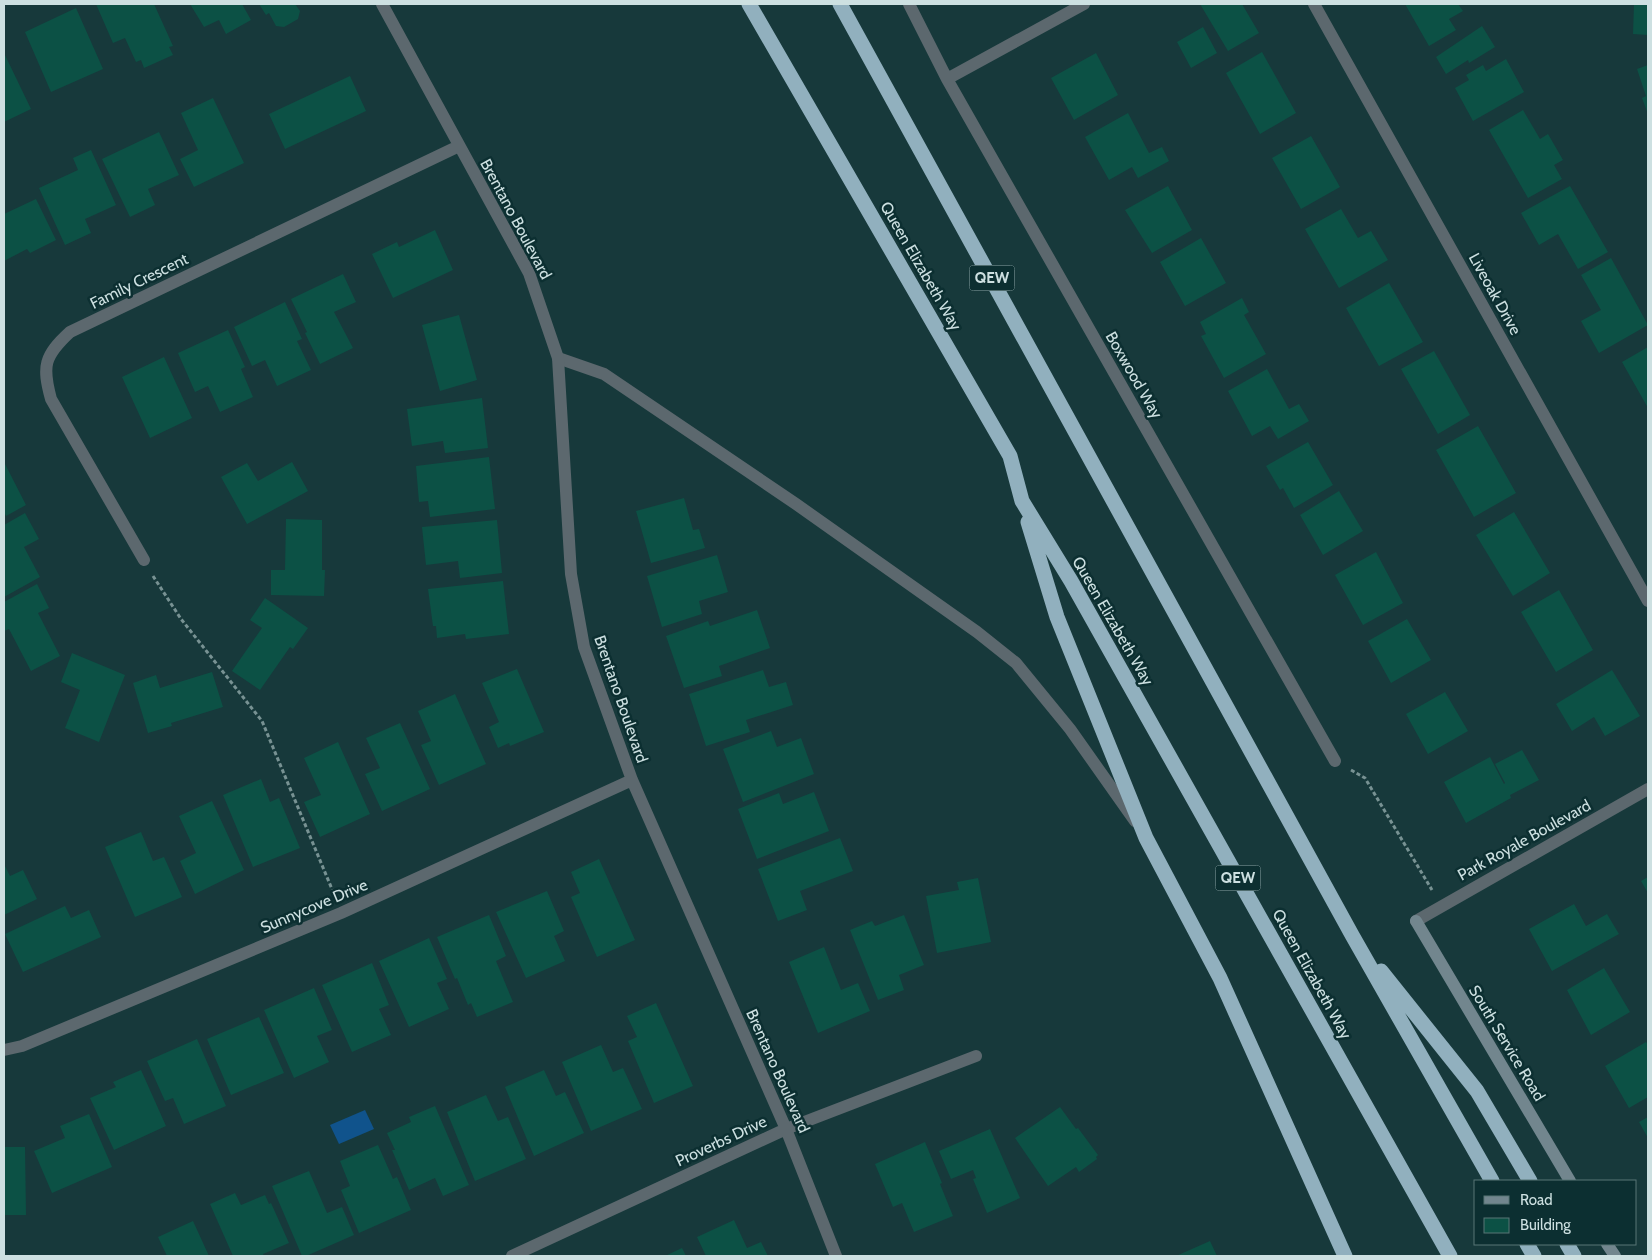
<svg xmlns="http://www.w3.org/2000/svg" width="1652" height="1260" font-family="Cabin,sans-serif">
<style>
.water{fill:#10538c}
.building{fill:#0c5145}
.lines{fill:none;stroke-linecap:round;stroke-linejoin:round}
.path{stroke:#789293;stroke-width:3;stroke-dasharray:4 2.5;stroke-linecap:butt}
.lane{stroke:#5c686e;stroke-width:12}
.street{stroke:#5c686e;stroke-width:12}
.secondary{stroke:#72868e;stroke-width:12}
.highway{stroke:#91b0be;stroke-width:15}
.labels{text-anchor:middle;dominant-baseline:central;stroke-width:5;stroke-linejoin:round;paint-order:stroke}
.shield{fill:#0c2f31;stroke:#93abac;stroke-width:1}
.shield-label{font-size:15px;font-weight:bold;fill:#cde0e1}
.street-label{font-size:16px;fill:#cde0e1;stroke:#0c2f31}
</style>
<rect width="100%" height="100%" fill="#17393b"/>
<path class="water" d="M 365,1110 L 374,1129 L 339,1144 L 330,1125 Z"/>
<path class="building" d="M 96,4 L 154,4 L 173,46 L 169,47 L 173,55 L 144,68 L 141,60 L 136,62 L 125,38 L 113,43 Z
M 190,4 L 242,4 L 251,20 L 226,34 L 219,20 L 204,27 Z
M 259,4 L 295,4 L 300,11 L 298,19 L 284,27 L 276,26 L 269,13 L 266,15 Z
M 1200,4 L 1242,4 L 1259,33 L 1228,51 Z
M 1405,4 L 1458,4 L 1463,11 L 1449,19 L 1456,30 L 1429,46 Z
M 1634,4 L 1648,4 L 1648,35 L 1633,34 Z
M 76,8 L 103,69 L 51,92 L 25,32 Z
M 1482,26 L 1495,47 L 1469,63 L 1468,60 L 1446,74 L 1436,57 Z
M 1203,27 L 1217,53 L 1191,68 L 1177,42 Z
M 1262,52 L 1296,113 L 1260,134 L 1226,73 Z
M 4,53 L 31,109 L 4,122 Z
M 1096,53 L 1118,95 L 1074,120 L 1051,78 Z
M 1506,59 L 1524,92 L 1473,121 L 1455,88 L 1469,80 L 1466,75 L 1483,65 L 1486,71 Z
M 1648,65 L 1648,114 L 1642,98 L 1646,96 L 1637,69 Z
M 350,76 L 366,111 L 285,149 L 269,114 Z
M 213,98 L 244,163 L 194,187 L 180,159 L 198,150 L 181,113 Z
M 1523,110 L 1540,139 L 1548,134 L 1563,160 L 1554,165 L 1562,179 L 1528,198 L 1489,130 Z
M 1128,113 L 1149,153 L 1162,147 L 1169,161 L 1138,178 L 1132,167 L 1109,180 L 1085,137 Z
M 159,132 L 179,175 L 148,189 L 155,205 L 130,217 L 102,159 Z
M 1311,136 L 1340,187 L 1301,209 L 1272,158 Z
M 91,150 L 116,205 L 85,219 L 91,233 L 65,245 L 39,188 L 78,170 L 73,158 Z
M 1168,186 L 1192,230 L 1152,253 L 1125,210 Z
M 1570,186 L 1608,252 L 1578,269 L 1558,234 L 1539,245 L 1521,213 Z
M 36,199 L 56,240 L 30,253 L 27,249 L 4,261 L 4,214 Z
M 1341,209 L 1358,238 L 1371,231 L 1388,260 L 1339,288 L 1305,229 Z
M 435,230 L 453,270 L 393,298 L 372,254 L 397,242 L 399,247 Z
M 1201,238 L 1226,283 L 1185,306 L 1160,262 Z
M 1611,258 L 1648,325 L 1599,353 L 1581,321 L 1601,310 L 1581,275 Z
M 343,274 L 356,302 L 334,312 L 353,348 L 320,364 L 305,333 L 307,332 L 291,299 Z
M 1389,283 L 1423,342 L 1379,366 L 1346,308 Z
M 1242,298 L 1249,312 L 1244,315 L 1266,354 L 1224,378 L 1201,336 L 1206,334 L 1200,322 Z
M 285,302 L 302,339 L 297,341 L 311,370 L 277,386 L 265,360 L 252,366 L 234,327 Z
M 459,315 L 477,380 L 440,391 L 422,325 Z
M 228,330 L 245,367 L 241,369 L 253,397 L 220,412 L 208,386 L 195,392 L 178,353 Z
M 1648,347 L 1648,408 L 1622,362 Z
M 1434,351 L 1470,415 L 1438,434 L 1401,369 Z
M 164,357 L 192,418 L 150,438 L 122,377 Z
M 1267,369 L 1289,409 L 1299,404 L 1309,421 L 1278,439 L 1270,426 L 1252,436 L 1228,391 Z
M 482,398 L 488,448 L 445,453 L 443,441 L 412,446 L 407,409 Z
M 1478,426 L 1516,493 L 1474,517 L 1436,450 Z
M 1308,442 L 1333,485 L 1294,508 L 1283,488 L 1280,490 L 1266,466 Z
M 489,457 L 495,509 L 430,517 L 428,501 L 419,502 L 416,466 Z
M 4,462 L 26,505 L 6,516 L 4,512 Z
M 292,462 L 308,491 L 247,524 L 221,477 L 247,463 L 258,481 Z
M 1339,491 L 1363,531 L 1323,555 L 1300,515 Z
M 684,498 L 693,530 L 699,529 L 705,548 L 651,563 L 636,511 Z
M 1514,512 L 1550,573 L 1513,596 L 1476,535 Z
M 25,513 L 39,539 L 24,547 L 40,577 L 4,597 L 4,525 Z
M 286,519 L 322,520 L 322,570 L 325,570 L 324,596 L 271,595 L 271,570 L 285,570 Z
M 497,520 L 502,573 L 460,578 L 458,561 L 426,565 L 422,527 Z
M 1376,552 L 1403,603 L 1363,625 L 1335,575 Z
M 717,555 L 728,592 L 699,601 L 702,614 L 662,627 L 647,576 Z
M 503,581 L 509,634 L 466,639 L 465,634 L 437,638 L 436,626 L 433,626 L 428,589 Z
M 37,584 L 49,608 L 38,613 L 60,656 L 31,671 L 9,629 L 4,631 L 4,602 Z
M 1559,590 L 1593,650 L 1556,672 L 1521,612 Z
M 265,598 L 308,628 L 293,649 L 290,647 L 260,690 L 232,671 L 262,628 L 250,620 Z
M 757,610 L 770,648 L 719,666 L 722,676 L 684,688 L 666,636 L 708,621 L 710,626 Z
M 1407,619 L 1431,660 L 1391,683 L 1368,641 Z
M 72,653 L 125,675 L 99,742 L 65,728 L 80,690 L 61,682 Z
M 517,669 L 544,732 L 510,746 L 509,743 L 498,748 L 489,727 L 499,722 L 482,683 Z
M 763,670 L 769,687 L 786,682 L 793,705 L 746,720 L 750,732 L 706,746 L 689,694 Z
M 1612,670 L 1640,716 L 1605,736 L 1594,717 L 1572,731 L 1556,704 Z
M 212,672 L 223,707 L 171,723 L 172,726 L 148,733 L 133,683 L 156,675 L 160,688 Z
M 1445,692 L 1468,731 L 1428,754 L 1406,714 Z
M 455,694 L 486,764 L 439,785 L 421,745 L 431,741 L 418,711 Z
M 400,723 L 430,789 L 382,811 L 365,774 L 380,768 L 366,738 Z
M 771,731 L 777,747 L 801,738 L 814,774 L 743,802 L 723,749 Z
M 338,742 L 370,814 L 320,837 L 304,802 L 321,795 L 304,758 Z
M 1522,750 L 1539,780 L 1510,795 L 1511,798 L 1466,823 L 1444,782 L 1490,757 L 1504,784 L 1505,783 L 1495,764 Z
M 261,779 L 270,802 L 279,798 L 300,848 L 253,867 L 223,795 Z
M 814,792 L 829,831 L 757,859 L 738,809 L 779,793 L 783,804 Z
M 212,801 L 244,870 L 195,894 L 180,861 L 196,853 L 179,816 Z
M 141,832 L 153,861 L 164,857 L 182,897 L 135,917 L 105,847 Z
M 840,838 L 853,871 L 800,891 L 807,910 L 778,921 L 758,869 Z
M 599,859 L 635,940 L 597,957 L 571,897 L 580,893 L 571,872 Z
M 4,864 L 10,876 L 23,870 L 37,899 L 4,915 Z
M 1648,877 L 1648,893 L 1641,881 Z
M 978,878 L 991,942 L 937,953 L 926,896 L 959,890 L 957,882 Z
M 547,891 L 564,931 L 554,936 L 565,961 L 526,978 L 496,912 Z
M 1574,904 L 1586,926 L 1607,914 L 1619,934 L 1552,971 L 1529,929 Z
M 65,906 L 71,918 L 89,910 L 101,937 L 23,972 L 5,934 Z
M 489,915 L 506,956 L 496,961 L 513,1002 L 477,1017 L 471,1003 L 468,1005 L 457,978 L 455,979 L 437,937 Z
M 904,915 L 924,965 L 899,975 L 904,990 L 878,1000 L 850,930 L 872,921 L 875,926 Z
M 429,938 L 447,979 L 437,983 L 449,1009 L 409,1027 L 379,961 Z
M 824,947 L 841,990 L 858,983 L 870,1011 L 818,1033 L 789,962 Z
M 372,963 L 389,1005 L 379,1009 L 391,1035 L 352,1052 L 322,985 Z
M 1604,968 L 1630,1012 L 1591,1035 L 1567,990 Z
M 314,988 L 332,1030 L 317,1036 L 329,1062 L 294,1078 L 264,1010 Z
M 656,1003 L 693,1086 L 654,1103 L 628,1041 L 637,1037 L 627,1016 Z
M 259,1017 L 284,1073 L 231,1095 L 207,1039 Z
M 197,1039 L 226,1106 L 184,1124 L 173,1098 L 165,1101 L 147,1061 Z
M 1646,1042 L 1648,1045 L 1648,1097 L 1629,1108 L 1605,1066 Z
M 601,1045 L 613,1072 L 623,1068 L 642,1109 L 591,1131 L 562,1062 Z
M 141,1070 L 166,1126 L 114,1150 L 90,1098 L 116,1087 L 113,1082 Z
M 544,1070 L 556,1096 L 565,1092 L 584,1133 L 534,1156 L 505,1087 Z
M 486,1095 L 498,1121 L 508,1117 L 526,1159 L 475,1181 L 447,1112 Z
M 435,1106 L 469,1185 L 443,1196 L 435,1178 L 409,1190 L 392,1150 L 395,1150 L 387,1133 L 411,1122 L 409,1117 Z
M 1060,1107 L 1076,1129 L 1078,1128 L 1098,1155 L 1096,1157 L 1097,1159 L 1079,1172 L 1076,1167 L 1048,1186 L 1015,1138 Z
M 89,1114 L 112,1167 L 52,1193 L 34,1151 L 65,1138 L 60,1126 Z
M 1648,1117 L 1648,1138 L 1639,1122 Z
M 990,1129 L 1020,1198 L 987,1213 L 973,1179 L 976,1178 L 973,1170 L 951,1179 L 939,1151 Z
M 925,1142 L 942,1183 L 940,1184 L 953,1216 L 914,1232 L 902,1203 L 893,1207 L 875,1164 Z
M 378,1145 L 393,1179 L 397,1177 L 411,1210 L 359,1233 L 341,1190 L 350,1186 L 340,1161 Z
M 4,1147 L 25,1147 L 26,1215 L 4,1215 Z
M 309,1171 L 327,1213 L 342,1207 L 354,1235 L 306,1256 L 302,1256 L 272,1186 Z
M 235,1193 L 241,1205 L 265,1195 L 269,1204 L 271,1203 L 289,1243 L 263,1254 L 264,1256 L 233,1256 L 210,1204 Z
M 734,1220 L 747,1248 L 761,1242 L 768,1256 L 706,1256 L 697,1237 Z
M 193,1221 L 209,1256 L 167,1256 L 158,1237 Z
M 1210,1241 L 1217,1256 L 1176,1256 Z
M 682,1248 L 686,1256 L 665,1256 Z"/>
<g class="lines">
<path class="path" d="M 153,576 L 181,619 L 262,721 L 334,894
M 1351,770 L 1365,778 L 1432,890"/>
<path class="lane" d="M 558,358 L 604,374 L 796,504 L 977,632 L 1016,663 L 1070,729 L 1135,821"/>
<path class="street" d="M 382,4 L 529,273 L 558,358 L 571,574 L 584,647 L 632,780 L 786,1129 L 836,1256
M 909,4 L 947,79 L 1335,761
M 1314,4 L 1648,601
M 947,79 L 1084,4
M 144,560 L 51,399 C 42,366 44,356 70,332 L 459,146
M 1416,921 L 1648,789
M 4,1050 L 22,1046 L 341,913 L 632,780
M 512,1256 L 786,1129 L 976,1056"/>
<path class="secondary" d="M 1416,921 L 1570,1181
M 1607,1244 L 1615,1256"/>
<path class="highway" d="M 749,4 L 1010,456 L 1022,501 L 1071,581 L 1450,1256
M 840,4 L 1352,935 L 1492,1181
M 1028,522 L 1057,617 L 1146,838 L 1220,978 L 1345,1256
M 1381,971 L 1477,1091 L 1530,1181
M 1527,1244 L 1534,1256
M 1567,1244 L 1574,1256"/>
</g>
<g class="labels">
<g class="shield">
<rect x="969.5" y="265.5" width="45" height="25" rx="4"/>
<rect x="1215.5" y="865.5" width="45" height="25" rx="4"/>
</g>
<g class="shield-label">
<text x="992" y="278">QEW</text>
<text x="1238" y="878">QEW</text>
</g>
<g class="street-label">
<text transform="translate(516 219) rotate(62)">Brentano Boulevard</text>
<text transform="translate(921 266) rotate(60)">Queen Elizabeth Way</text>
<text transform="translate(139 281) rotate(-26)">Family Crescent</text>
<text transform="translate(1495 294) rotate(61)">Liveoak Drive</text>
<text transform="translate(1134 375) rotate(60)">Boxwood Way</text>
<text transform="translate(1113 621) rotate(60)">Queen Elizabeth Way</text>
<text transform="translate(621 699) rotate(71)">Brentano Boulevard</text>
<text transform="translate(1524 840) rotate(-29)">Park Royale Boulevard</text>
<text transform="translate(314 906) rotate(-23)">Sunnycove Drive</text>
<text transform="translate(1312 974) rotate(61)">Queen Elizabeth Way</text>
<text transform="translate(1507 1043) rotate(59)">South Service Road</text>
<text transform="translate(778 1071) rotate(66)">Brentano Boulevard</text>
<text transform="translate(721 1141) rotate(-25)">Proverbs Drive</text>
</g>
</g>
<rect width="1652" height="1260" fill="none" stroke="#cde0e1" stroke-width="10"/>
<rect x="1474" y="1180" width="162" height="65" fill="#0c2f31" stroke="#597677"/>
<rect x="1484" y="1196" width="25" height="8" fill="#72868e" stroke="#597677"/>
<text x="1520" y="1205" font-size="15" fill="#cde0e1">Road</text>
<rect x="1484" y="1218" width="25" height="15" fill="#0c5145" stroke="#597677"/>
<text x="1520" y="1230" font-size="15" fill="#cde0e1">Building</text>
</svg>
